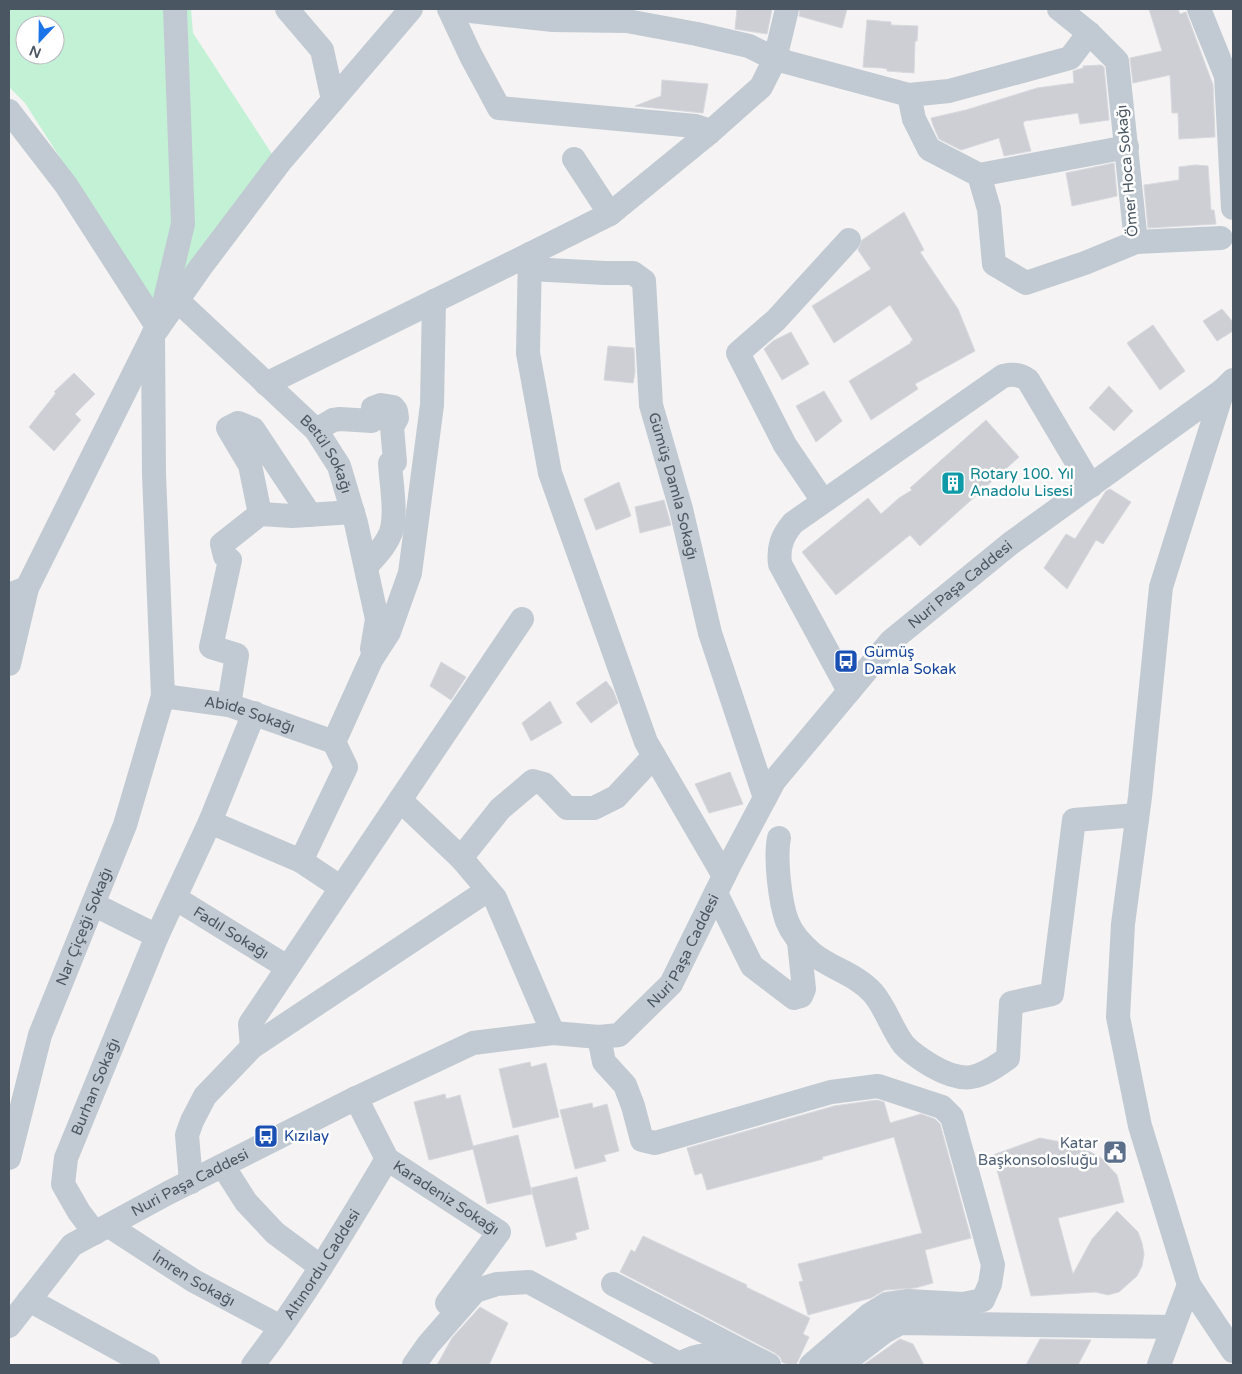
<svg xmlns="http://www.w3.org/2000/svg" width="1242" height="1374" font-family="'Varela Round',sans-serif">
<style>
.green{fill:#c3f1d5;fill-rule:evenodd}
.building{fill:#cdcfd5;stroke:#d7d9de}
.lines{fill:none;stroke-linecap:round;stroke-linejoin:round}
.minor{stroke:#c1cad2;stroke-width:24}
.labels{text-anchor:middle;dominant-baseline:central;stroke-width:5;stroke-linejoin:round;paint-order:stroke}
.street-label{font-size:15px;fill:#4a5661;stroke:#fff}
.culture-label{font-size:15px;fill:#0d838f;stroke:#fff;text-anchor:start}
.transit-label{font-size:15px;fill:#164399;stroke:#fff;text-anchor:start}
.service-label{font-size:15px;fill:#4e5e75;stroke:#fff;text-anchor:end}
</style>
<rect width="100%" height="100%" fill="#f5f3f3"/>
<path class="green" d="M 9,9 L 191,9 L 193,33 L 272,154 L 157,309 L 25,103 L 9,87 ZM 25,25 L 55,25 L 55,55 L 25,55 Z"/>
<path class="building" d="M 737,9 L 772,9 L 767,34 L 735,29 Z
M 800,9 L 847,9 L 842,28 L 799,16 Z
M 1149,9 L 1178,9 L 1180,14 L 1186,12 L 1213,85 L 1215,137 L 1179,139 L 1178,113 L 1172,113 L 1170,75 L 1133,83 L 1130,58 L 1162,51 Z
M 867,20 L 891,22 L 891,25 L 918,26 L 917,41 L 915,41 L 914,73 L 887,71 L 887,69 L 882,68 L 863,67 Z
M 1101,65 L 1104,67 L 1109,120 L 1080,124 L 1078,113 L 1025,121 L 1023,123 L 1031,151 L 1004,156 L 999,138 L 961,150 L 939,139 L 933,125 L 931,118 L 966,110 L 1037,88 L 1074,83 L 1073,71 L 1083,68 L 1083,66 Z
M 662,80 L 708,84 L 703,113 L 635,106 L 661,96 Z
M 1114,163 L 1117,196 L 1072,206 L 1066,173 Z
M 1195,165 L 1208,166 L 1211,210 L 1214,210 L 1216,224 L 1148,228 L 1144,185 L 1179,180 L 1179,167 Z
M 904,212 L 924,250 L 920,252 L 958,309 L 975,351 L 915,384 L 918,389 L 871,420 L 849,381 L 911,343 L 910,342 L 913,340 L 890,305 L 834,343 L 812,306 L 871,269 L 858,250 L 862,240 Z
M 1222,309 L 1233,322 L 1233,331 L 1217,341 L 1203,321 Z
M 1153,325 L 1185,371 L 1160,390 L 1127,343 Z
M 791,332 L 809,364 L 782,380 L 764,349 L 773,341 Z
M 608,346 L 634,348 L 635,372 L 633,383 L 604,380 Z
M 74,373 L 95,394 L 75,414 L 81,420 L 54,451 L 29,427 L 56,393 L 54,392 Z
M 1109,386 L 1133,411 L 1114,431 L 1089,408 Z
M 824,391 L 842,421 L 816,442 L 796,406 Z
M 986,420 L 1019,457 L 920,546 L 910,535 L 836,595 L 802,552 L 868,498 L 881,514 L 899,498 L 912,490 L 910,488 Z
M 619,482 L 631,516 L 596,530 L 584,499 Z
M 1110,489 L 1131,502 L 1103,544 L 1096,540 L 1067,589 L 1044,568 L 1066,534 L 1075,539 L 1106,491 Z
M 664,500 L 671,525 L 640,533 L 635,507 Z
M 441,662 L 466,677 L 451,700 L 430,686 Z
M 606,681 L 613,690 L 618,703 L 591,723 L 576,703 Z
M 550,701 L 562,723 L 531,741 L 522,723 Z
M 730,772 L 743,804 L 709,813 L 695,784 Z
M 530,1062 L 531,1067 L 546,1063 L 559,1117 L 513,1128 L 499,1069 Z
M 445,1094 L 446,1099 L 460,1095 L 473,1146 L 518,1135 L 532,1194 L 487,1204 L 473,1149 L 429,1160 L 414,1102 Z
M 877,1100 L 884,1102 L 890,1123 L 921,1114 L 935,1119 L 940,1124 L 971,1238 L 925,1250 L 933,1283 L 915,1288 L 885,1290 L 871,1298 L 808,1315 L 799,1282 L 803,1281 L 798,1264 L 922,1233 L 894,1137 L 822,1157 L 823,1159 L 707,1190 L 702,1173 L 695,1175 L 687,1148 L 834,1106 Z
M 592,1103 L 593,1108 L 607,1104 L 619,1151 L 604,1155 L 606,1161 L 575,1169 L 560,1110 Z
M 1040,1138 L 1077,1145 L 1100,1157 L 1117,1175 L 1124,1202 L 1058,1218 L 1073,1274 L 1092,1239 L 1117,1211 L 1138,1232 L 1142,1243 L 1144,1254 L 1142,1266 L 1137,1276 L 1119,1292 L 1108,1295 L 1095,1292 L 1031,1296 L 993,1155 Z
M 577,1177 L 589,1229 L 575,1233 L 577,1239 L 546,1247 L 531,1188 Z
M 643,1236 L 747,1285 L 746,1287 L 810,1318 L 803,1334 L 809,1337 L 796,1365 L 789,1365 L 782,1362 L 780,1357 L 775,1353 L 620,1272 L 631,1250 L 635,1252 Z
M 480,1307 L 508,1323 L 489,1365 L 437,1365 L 452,1338 Z
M 900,1339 L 913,1344 L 924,1365 L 863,1365 Z
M 1040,1339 L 1091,1340 L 1078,1365 L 1026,1365 Z"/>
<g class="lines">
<g class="minor">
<path d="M 287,9 L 322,50 L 333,100"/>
<path d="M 449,9 L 471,56 L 499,108 L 695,126 L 704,129 L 709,133"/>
<path d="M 452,9 L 553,20 L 627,21 L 697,34 L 749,46 L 775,59 L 909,95 L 949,91 L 1070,58 L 1089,33"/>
<path d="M 1199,9 L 1226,76 L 1233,208"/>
<path d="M 909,95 L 914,119 L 929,149 L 979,175 L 989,209 L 994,264 L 1026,283 L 1085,263 L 1136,242 L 1117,61 L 1089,33 L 1059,9"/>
<path d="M 9,111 L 66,185 L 158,328"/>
<path d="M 574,159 L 610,214"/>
<path d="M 979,175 L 1127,147"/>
<path d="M 1136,242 L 1221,238"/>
<path id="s1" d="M 530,269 L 605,273 L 633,273 L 644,281 L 651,405 L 681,509 L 710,633 L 765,798"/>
<path id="s2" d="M 178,301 L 316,430 L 339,466 L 356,523 L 377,619 L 372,649"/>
<path d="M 161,316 L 183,224 L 175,9"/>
<path d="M 266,384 L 530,254"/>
<path d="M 316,430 L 333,420 L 340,419 L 372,421 L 373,408 L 381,405 L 393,407 L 396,411 L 397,418 L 392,427 L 395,462 L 390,463 C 391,483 397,513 391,532 C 386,546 375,556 366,567"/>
<path d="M 823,501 L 785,445 L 738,353 L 776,320 L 849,240"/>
<path d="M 260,514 L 250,465 L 228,428 L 238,423 L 253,429 L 310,515"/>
<path d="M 9,595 L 27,588 L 153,335 L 200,268 L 280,162 L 411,9"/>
<path d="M 9,664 L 27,588"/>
<path d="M 849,691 L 780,564 C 778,547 782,536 793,523 L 1003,376 C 1013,374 1019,374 1028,380 L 1091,486"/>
<path id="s3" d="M 163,696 L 229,705 L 334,742"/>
<path d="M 229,705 L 237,655 L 211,647 L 230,560 L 225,556 L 222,544 L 260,514 L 292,516 L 353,512"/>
<path d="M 400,800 L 522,619"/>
<path d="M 210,822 L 301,861 L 340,887"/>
<path d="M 779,838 C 775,858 780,902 787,921 C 792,934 802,945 813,954 C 832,969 856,974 873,993 C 886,1008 892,1030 904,1045 C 912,1054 922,1060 932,1066 C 965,1085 979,1079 1008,1058 L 1011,1003 L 1052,994 L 1074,820 L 1137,815"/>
<path d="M 461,858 L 500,809 L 533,781 L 544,784 L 567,808 L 594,808 L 616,797 L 654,756"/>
<path d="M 301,861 L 346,767 L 334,742 L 371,660 L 389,632 L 410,573 L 432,405 L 434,301"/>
<path d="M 724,876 L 646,742 L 550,473 L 528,353 L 530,254 L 610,214 L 709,133 L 761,87 L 775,59 L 787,9"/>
<path d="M 716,893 L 752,966 L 794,998 L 801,996 L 804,989 L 799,942"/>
<path id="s4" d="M 175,898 L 287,967"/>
<path d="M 93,904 L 157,936 L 210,822 L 254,713"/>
<path d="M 599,1037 L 604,1062 L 625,1085 L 633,1106 L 642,1140 L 655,1143 L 831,1092 L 878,1086 L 942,1107 L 952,1117 L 993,1265 L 990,1284 L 983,1300 L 963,1304 L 908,1301 L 887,1304 L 869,1315 L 811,1365"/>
<path d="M 252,1047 L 250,1024 L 400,800 L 461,858 L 495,898 L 553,1033"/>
<path id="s5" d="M 356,1098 L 387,1159 L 499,1232 L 447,1303"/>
<path id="s6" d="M 9,1158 L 40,1035 L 125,825 L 163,696 L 154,474 L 153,335"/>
<path d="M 223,1166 L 246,1202 L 275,1233 L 321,1267"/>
<path d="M 191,1182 L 187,1135 L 192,1121 L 205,1096 L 252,1047 L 488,890"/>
<path id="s7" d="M 109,1226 L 194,1281 L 281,1327"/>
<path id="s8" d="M 95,1233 L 79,1212 L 63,1184 L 66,1158 L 157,936"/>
<path d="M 613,1284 L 769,1365"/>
<path d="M 1189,1285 L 1233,1351"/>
<path d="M 29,1300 L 148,1365"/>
<path id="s9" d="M 9,1326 L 72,1245 L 168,1193 L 356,1098 L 473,1043 L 553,1033 L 599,1037 L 619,1035 L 671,984 L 731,862 L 774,781 L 891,641 L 1011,543 L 1223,390 L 1233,380"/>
<path id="s10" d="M 253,1365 C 303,1300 345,1229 387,1159"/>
<path d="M 414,1365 L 428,1345 L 475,1291 L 497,1284 L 529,1282 L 679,1364 C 704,1352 706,1353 731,1365"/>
<path d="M 841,1365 L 884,1332 L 900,1323 L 1173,1327"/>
<path d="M 1159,1365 L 1189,1285 L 1140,1126 L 1118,1017 L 1123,924 L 1140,797 L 1161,587 L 1223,390"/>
</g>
</g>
<defs>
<g id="building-square" transform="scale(1.25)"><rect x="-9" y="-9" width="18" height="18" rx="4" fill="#0f9aa8" stroke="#fff"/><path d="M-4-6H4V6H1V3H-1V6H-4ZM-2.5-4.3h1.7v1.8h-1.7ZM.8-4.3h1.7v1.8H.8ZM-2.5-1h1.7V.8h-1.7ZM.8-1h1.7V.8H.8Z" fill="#fff"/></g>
<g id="bus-square" transform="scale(1.25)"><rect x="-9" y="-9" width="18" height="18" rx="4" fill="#1a4fb4" stroke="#fff"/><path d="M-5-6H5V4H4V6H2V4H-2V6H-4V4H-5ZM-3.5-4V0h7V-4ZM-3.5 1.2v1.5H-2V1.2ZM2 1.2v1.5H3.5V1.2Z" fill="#fff"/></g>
<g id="civic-square" transform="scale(1.25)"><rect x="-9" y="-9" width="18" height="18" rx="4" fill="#5c6f8a" stroke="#fff"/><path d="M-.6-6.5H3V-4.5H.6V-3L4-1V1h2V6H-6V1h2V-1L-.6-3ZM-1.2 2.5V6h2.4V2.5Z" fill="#fff"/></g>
</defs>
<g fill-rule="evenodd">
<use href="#building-square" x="953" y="483"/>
<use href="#bus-square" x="846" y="661"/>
<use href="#bus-square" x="266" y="1136"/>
<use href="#civic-square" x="1115" y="1152"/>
</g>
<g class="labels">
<g class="street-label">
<text transform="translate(1127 171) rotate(-95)">Ömer Hoca Sokağı</text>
<text stroke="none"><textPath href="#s2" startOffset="215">Betül Sokağı</textPath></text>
<text stroke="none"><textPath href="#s1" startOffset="325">Gümüş Damla Sokağı</textPath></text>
<text stroke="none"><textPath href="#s9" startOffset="1271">Nuri Paşa Caddesi</textPath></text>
<text stroke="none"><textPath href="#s3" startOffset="89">Abide Sokağı</textPath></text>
<text stroke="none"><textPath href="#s6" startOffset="244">Nar Çiçeği Sokağı</textPath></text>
<text stroke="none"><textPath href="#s4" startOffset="66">Fadıl Sokağı</textPath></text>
<text stroke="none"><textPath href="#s9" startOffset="806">Nuri Paşa Caddesi</textPath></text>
<text stroke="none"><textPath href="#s8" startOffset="162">Burhan Sokağı</textPath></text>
<text stroke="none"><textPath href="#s9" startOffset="236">Nuri Paşa Caddesi</textPath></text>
<text stroke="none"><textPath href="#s5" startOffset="139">Karadeniz Sokağı</textPath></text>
<text stroke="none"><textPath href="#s10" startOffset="122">Altınordu Caddesi</textPath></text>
<text stroke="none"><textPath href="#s7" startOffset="100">İmren Sokağı</textPath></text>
</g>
<g class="culture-label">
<text x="970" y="474">Rotary 100. Yıl<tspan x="970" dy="17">Anadolu Lisesi</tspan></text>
</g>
<g class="transit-label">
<text x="864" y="652">Gümüş<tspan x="864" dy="17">Damla Sokak</tspan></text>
<text x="284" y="1136">Kızılay</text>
</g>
<g class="service-label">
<text x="1098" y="1143">Katar<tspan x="1098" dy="17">Başkonsolosluğu</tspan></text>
</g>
</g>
<rect width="1242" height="1374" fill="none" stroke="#4a5661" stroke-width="20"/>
<g transform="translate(40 40) rotate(202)"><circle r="24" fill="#ffffff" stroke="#b7bbc0"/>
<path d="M0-4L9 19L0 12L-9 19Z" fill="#1a73e8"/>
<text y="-8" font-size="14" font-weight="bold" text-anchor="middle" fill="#4a5661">N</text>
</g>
</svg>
